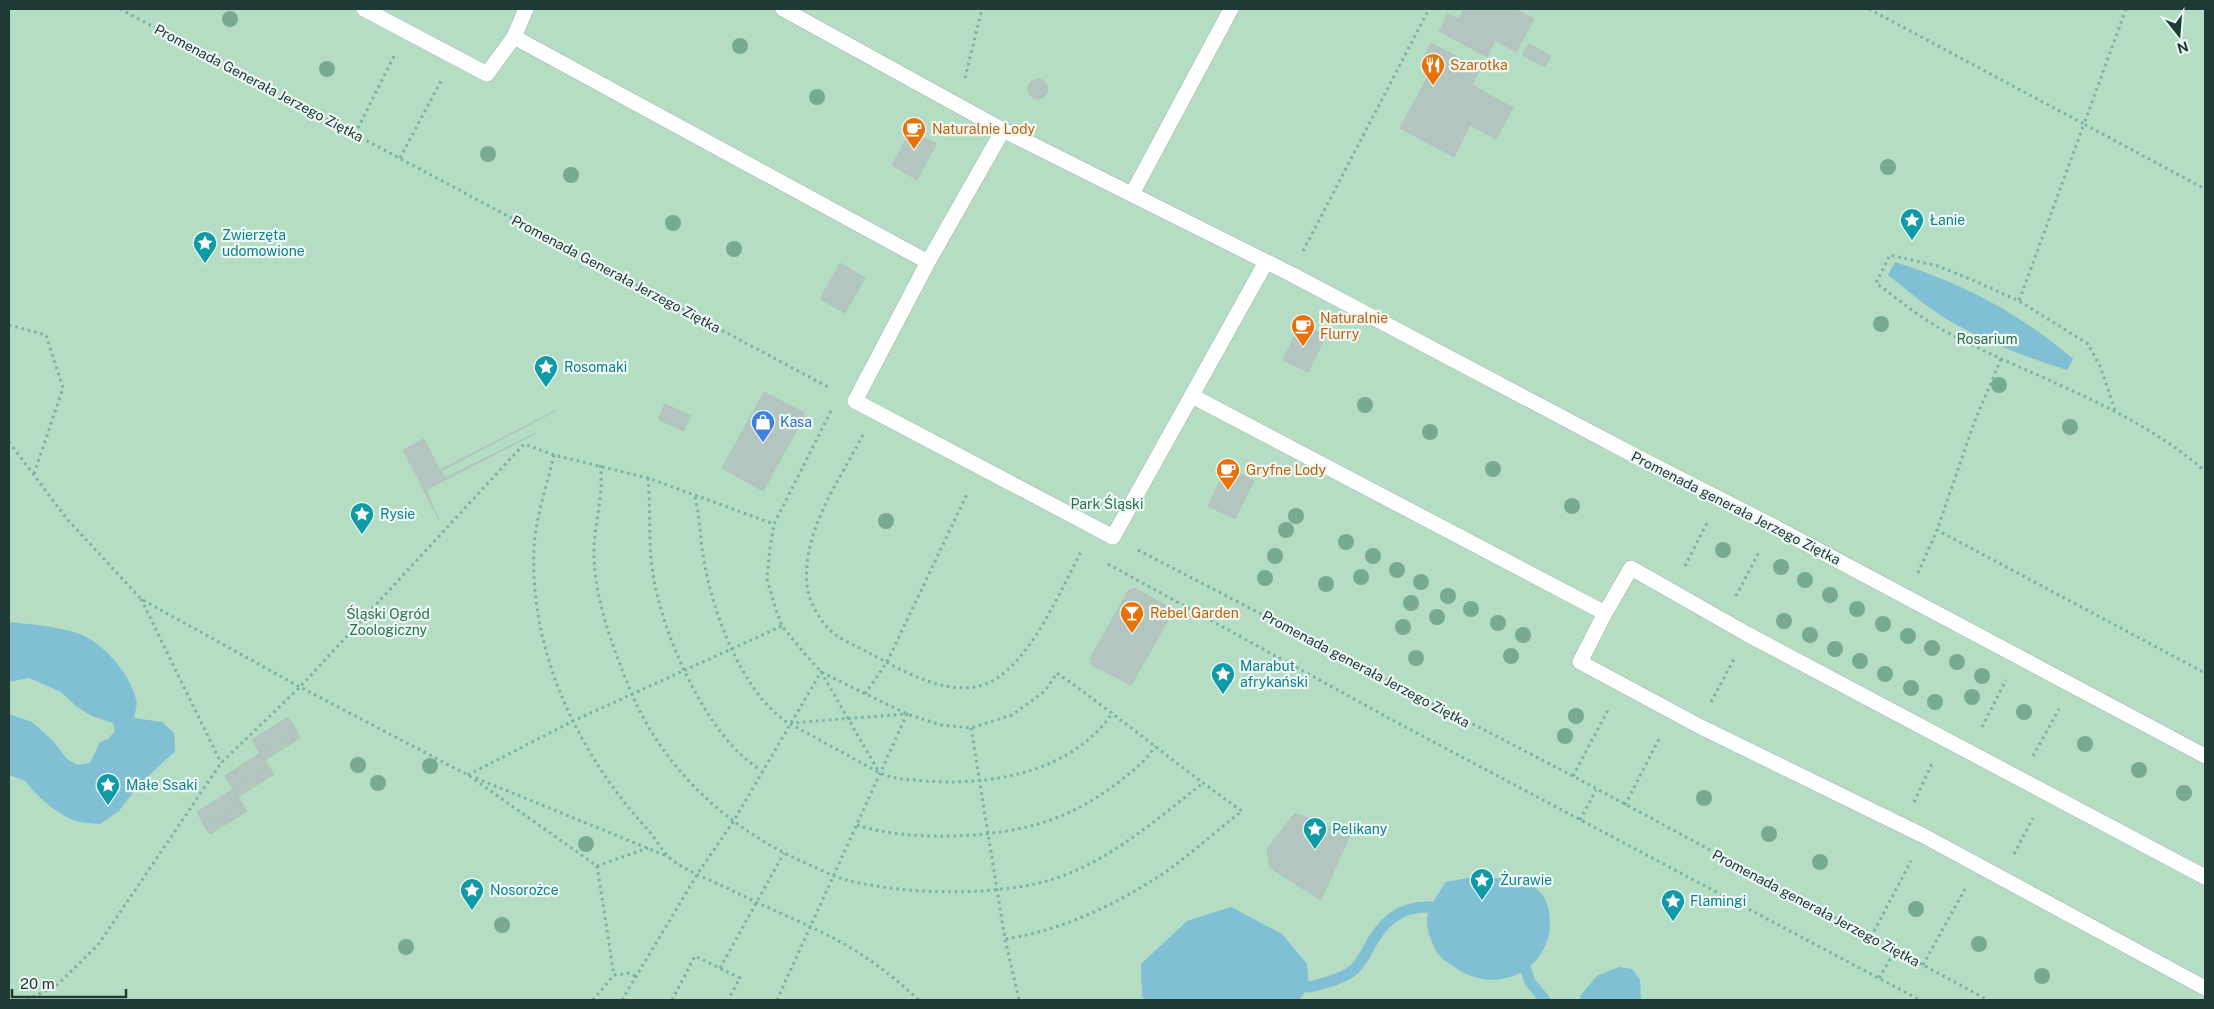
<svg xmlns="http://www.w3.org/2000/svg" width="2214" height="1009" font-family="'Public Sans',sans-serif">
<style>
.green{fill:#b4ddc3}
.water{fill:#80bfd4}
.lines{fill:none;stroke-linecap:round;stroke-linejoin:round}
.stream{stroke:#80bfd4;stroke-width:11}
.building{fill:#b2c5bf;stroke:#afc4bd}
.street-casing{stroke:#a0b2ad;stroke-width:16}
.path{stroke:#7bb0a5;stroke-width:3;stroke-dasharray:2.5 4;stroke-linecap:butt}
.street{stroke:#fff;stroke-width:15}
.tree{fill:#78a991}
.labels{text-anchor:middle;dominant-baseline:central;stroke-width:4.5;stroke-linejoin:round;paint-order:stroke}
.food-label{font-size:14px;fill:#c56008;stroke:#edf7f3;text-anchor:start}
.street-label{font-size:14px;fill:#1e3a35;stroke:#edf7f3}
.culture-label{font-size:14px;fill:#0d838f;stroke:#edf7f3;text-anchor:start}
.park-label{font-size:14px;fill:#26734b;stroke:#edf7f3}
.shop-label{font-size:14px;fill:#366cbe;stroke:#edf7f3;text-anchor:start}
</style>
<rect width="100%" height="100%" fill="#ddeae6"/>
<path class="green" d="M 9,9 L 2205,9 L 2205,1000 L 9,1000 Z"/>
<path class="water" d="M 1895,262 C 1961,283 2020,313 2073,359 L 2067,370 C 2027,357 1987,343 1950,321 C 1928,308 1908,291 1888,275 Z
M 9,622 C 28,624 64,627 82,635 C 106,646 129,673 136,699 C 138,704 135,712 134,718 L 162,722 L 174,733 L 175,751 L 137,787 L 119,811 L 100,824 C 93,823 83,823 76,821 C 60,816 34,795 26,781 L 9,775 L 9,714 L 32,722 L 53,741 L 67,759 L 78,765 L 90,763 L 100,742 L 108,739 L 115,731 L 113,723 L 92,716 L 76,706 L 61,692 L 29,678 L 9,682 Z
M 1478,876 C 1494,878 1529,879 1540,892 C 1548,901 1550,912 1550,924 C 1548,973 1495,995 1456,968 C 1449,963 1440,959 1436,951 C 1420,917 1426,912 1446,882 Z
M 1231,907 L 1282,934 L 1307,964 L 1309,987 L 1299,1000 L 1145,1000 L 1142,995 L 1141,964 L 1187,921 Z
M 1619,967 L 1632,969 L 1640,980 L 1641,1000 L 1581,1000 L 1580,996 L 1597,976 Z"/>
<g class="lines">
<path class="stream" d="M 1526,970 L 1530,982 L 1545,1000
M 1309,987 C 1322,984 1338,980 1349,973 C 1358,968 1363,958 1368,949 C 1382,922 1399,906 1430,907"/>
</g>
<path class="building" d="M 1464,9 L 1515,9 L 1534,19 L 1516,52 L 1495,40 L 1487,57 L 1439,31 L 1448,14 L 1458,19 Z
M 1431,43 L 1480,69 L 1472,85 L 1513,108 L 1496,139 L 1470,125 L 1454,157 L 1400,128 L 1434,65 L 1423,59 Z
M 1529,44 L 1551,56 L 1545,67 L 1522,55 Z
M1028 89a10 10 0 1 1 20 0a10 10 0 1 1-20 0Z
M 911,130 L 936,144 L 917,180 L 892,165 Z
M 840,263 L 865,278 L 845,313 L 820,299 Z
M 1301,323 L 1326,336 L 1308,372 L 1283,360 Z
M 764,392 L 803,412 L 804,417 L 763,491 L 722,468 Z
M 665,404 L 691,416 L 683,431 L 658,419 Z
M 557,410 L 441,471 L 445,478 L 536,433 L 426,490 L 439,520 L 403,450 L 424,439 L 440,470 Z
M 1227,467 L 1254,481 L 1235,519 L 1208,506 Z
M 1134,588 L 1174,610 L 1131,685 L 1090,664 L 1092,661 L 1090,659 L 1128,591 Z
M 288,717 L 297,731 L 260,753 L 252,740 Z
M 297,731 L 300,738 L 265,760 L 260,753 Z
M 260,753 L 269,767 L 233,789 L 225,776 Z
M 269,767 L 274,774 L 238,797 L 233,789 Z
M 233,789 L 242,803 L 205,827 L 197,812 Z
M 242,803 L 247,811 L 210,834 L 205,827 Z
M 1295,813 L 1350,835 L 1321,900 L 1270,868 L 1267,849 Z"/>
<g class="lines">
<g class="street-casing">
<path id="street" d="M 364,9 L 487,74 L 514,37 L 526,9
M 783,9 L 1003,130 L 1291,274 L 1643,460 L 1773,526 L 2205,756
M 514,37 L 928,262
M 1003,130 L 928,262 L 855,401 L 1113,537 L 1266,262
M 1132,194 L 1231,9
M 1192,396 L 1605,613 L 1631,568 L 1747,634 L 2205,877
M 1605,613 L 1580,662 L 1699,726 L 1924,836 L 2205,988"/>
</g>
<path class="path" d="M 120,9 L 830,388
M 1869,9 L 2084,124 L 2019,301
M 2126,9 L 2084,124 L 2205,189
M 965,78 L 982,9
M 355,134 L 394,56
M 400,158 L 441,81
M 1303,251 L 1429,9
M 9,325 L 46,335 L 63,388 L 34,474
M 2001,359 L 1974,423 L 1937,530 L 2205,673
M 2115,410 L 2100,366 L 2088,344 L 2019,301 L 1977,282 L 1938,266 L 1890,255 L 1876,283 C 1901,302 1925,321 1952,335 C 2037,379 2131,407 2205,471
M 831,411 L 774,524 L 770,548 L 767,579 L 776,610 L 782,626 L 805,654 L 821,672 L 907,714 L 941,725 L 971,728 L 1012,715 L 1045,691 L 1057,673 C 1120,717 1179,767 1242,811 C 1216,831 1191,854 1164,873 C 1117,904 1061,931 1005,939
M 863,435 C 839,481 802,531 807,585 C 808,599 817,615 826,626 C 836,638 853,644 867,652 C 902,670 954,703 994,680 C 1033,657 1061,589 1082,550
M 9,442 L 67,519 L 141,599 L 300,687 L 468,775 L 597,866 L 614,975 L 630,973 L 637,977
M 554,455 C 547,485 536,516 534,547 C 529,653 579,755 649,831 C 656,839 662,851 670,858 C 686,872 718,883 737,893 C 777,913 822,929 859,953 C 881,967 900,983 919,1000
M 600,465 C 605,495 593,525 594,556 C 595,599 612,645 628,685 C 660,766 725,827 805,863 C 817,868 830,875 843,879 C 898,894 978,896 1035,884 C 1100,870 1152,823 1203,783
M 648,478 C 651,510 648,542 653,574 C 662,634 707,738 761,770
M 695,497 C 700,517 700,539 704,561 C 713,613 741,689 785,721 L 880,773 C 895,780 909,779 925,781 C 992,786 1073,772 1113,712
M 1138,550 L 1573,776 L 1988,1000
M 1108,564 L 1396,722 L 1920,1000
M 1685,566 L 1707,523
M 1918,573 L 1937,530
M 1736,596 L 1760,550
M 141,599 L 221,763
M 865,694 L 887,662 L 968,492
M 1711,702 L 1734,659
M 1982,727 L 2006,680
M 971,728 L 1005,939 L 1019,1000
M 2033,756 L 2059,709
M 468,775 L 573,721 L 782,626
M 1573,776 L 1609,708
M 476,778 L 669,857
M 1914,802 L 1933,762
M 1625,805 L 1660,737
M 1580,820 L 1596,790
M 857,825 C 909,842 999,839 1050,820 C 1076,811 1098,798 1120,781 C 1134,770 1146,761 1155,746
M 2014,854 L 2033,818
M 597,866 L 648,848
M 1871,937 L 1911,861
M 1923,965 L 1965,889
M 720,968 L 784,853
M 1879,978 L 1895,951
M 27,1000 L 56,986 L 98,945 L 221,763 L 300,687 L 524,444 L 554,455 L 648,478 L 774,524
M 593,1000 L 614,975
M 622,1000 L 698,873 L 733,822 L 821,672 L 879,772
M 672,1000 L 695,956 L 740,978 L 728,1000
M 777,1000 L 907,714 L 791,723"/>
<use href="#street" class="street"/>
</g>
<g class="tree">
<circle cx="230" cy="19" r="8"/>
<circle cx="740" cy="46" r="8"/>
<circle cx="327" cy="69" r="8"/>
<circle cx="817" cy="97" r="8"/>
<circle cx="488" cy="154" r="8"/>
<circle cx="1888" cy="167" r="8"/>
<circle cx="571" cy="175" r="8"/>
<circle cx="673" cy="223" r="8"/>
<circle cx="734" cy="249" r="8"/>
<circle cx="1881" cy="324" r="8"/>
<circle cx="1999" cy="385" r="8"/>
<circle cx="1365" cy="405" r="8"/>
<circle cx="2070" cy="427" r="8"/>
<circle cx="1430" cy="432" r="8"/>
<circle cx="1493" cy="469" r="8"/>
<circle cx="1572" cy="506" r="8"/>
<circle cx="1296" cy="516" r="8"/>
<circle cx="886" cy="521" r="8"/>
<circle cx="1286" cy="530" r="8"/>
<circle cx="1346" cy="542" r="8"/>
<circle cx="1723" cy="550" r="8"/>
<circle cx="1275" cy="556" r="8"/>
<circle cx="1373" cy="556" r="8"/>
<circle cx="1781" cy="567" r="8"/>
<circle cx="1397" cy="570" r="8"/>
<circle cx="1361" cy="577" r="8"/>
<circle cx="1265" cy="578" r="8"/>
<circle cx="1805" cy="580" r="8"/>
<circle cx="1421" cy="582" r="8"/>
<circle cx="1326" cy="584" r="8"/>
<circle cx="1830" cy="595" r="8"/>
<circle cx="1448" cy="596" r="8"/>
<circle cx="1411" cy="603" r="8"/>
<circle cx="1471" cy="609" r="8"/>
<circle cx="1857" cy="609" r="8"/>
<circle cx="1437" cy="617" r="8"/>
<circle cx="1784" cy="621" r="8"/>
<circle cx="1498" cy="623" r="8"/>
<circle cx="1883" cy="624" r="8"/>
<circle cx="1403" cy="627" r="8"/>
<circle cx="1523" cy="635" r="8"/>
<circle cx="1810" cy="635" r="8"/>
<circle cx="1908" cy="636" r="8"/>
<circle cx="1932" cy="648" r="8"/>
<circle cx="1835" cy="649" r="8"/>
<circle cx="1511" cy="656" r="8"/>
<circle cx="1416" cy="658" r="8"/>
<circle cx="1860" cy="661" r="8"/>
<circle cx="1957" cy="662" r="8"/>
<circle cx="1885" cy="674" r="8"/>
<circle cx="1982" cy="676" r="8"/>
<circle cx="1911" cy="688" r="8"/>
<circle cx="1972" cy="697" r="8"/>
<circle cx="1935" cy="702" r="8"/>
<circle cx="2024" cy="712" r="8"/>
<circle cx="1576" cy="716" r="8"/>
<circle cx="1565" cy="736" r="8"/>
<circle cx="2085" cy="744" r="8"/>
<circle cx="358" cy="765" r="8"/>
<circle cx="430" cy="766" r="8"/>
<circle cx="2139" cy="770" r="8"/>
<circle cx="378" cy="783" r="8"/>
<circle cx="2184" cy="793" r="8"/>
<circle cx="1704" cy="798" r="8"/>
<circle cx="1769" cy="834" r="8"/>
<circle cx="586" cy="844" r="8"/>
<circle cx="1820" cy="862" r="8"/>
<circle cx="1916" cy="909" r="8"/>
<circle cx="502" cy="925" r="8"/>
<circle cx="1979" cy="944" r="8"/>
<circle cx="406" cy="947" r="8"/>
<circle cx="2042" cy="976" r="8"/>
</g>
<defs>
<g id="restaurant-pin" transform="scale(1.25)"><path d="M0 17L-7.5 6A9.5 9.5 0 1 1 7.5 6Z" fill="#e8710a" stroke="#edf7f3"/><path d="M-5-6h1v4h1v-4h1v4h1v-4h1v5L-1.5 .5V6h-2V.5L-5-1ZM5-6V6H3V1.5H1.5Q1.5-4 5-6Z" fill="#fff"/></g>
<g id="cafe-pin" transform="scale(1.25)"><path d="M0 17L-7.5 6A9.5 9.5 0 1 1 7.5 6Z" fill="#e8710a" stroke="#edf7f3"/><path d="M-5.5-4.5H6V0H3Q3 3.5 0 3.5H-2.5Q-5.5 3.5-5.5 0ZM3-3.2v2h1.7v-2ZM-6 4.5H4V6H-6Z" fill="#fff"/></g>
<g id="sight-pin" transform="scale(1.25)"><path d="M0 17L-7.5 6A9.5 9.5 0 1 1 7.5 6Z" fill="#0f9aa8" stroke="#edf7f3"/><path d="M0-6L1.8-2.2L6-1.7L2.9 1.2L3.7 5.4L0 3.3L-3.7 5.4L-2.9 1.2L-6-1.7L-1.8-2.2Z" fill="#fff"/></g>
<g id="shop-pin" transform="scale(1.25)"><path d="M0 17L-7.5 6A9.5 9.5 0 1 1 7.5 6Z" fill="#3f7fe0" stroke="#edf7f3"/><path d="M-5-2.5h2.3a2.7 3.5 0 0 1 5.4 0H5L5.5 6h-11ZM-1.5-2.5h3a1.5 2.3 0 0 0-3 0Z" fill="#fff"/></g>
<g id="bar-pin" transform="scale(1.25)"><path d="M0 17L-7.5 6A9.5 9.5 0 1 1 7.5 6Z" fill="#e8710a" stroke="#edf7f3"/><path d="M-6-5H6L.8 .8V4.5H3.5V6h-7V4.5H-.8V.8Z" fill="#fff"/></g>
</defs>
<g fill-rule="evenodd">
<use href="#restaurant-pin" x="1433" y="65"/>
<use href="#cafe-pin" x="914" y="129"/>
<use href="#sight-pin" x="1912" y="220"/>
<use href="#sight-pin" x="205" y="243"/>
<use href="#cafe-pin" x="1303" y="326"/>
<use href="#sight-pin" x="546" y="367"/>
<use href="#shop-pin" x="763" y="422"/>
<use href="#cafe-pin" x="1228" y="470"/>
<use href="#sight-pin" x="362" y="514"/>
<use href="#bar-pin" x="1132" y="613"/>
<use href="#sight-pin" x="1223" y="674"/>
<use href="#sight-pin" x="108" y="785"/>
<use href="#sight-pin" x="1315" y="829"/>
<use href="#sight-pin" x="1482" y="880"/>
<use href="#sight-pin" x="472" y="890"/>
<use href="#sight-pin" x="1673" y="901"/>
</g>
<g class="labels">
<g class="food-label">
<text x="1450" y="65">Szarotka</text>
<text x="932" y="129">Naturalnie Lody</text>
<text x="1320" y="318">Naturalnie<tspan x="1320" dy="16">Flurry</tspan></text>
<text x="1246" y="470">Gryfne Lody</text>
<text x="1150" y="613">Rebel Garden</text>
</g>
<g class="street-label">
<text transform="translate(259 83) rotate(28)">Promenada Generała Jerzego Ziętka</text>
<text transform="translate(616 274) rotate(28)">Promenada Generała Jerzego Ziętka</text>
<text transform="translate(1736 508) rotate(27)">Promenada generała Jerzego Ziętka</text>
<text transform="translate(1366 669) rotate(28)">Promenada generała Jerzego Ziętka</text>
<text transform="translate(1816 908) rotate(28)">Promenada generała Jerzego Ziętka</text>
</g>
<g class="culture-label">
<text x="1930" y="220">Łanie</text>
<text x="222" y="235">Zwierzęta<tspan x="222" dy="16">udomowione</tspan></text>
<text x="564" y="367">Rosomaki</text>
<text x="380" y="514">Rysie</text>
<text x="1240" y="666">Marabut<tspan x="1240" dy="16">afrykański</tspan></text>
<text x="126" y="785">Małe Ssaki</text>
<text x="1332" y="829">Pelikany</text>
<text x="1500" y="880">Żurawie</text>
<text x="490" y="890">Nosorożce</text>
<text x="1690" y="901">Flamingi</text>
</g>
<g class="park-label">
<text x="1987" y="339">Rosarium</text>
<text x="1107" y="504">Park Śląski</text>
<text x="388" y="614">Śląski Ogród<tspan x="388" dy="16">Zoologiczny</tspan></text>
</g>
<g class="shop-label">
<text x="780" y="422">Kasa</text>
</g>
</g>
<rect width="2214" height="1009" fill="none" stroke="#1e3a35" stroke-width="20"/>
<g transform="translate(2179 35) rotate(163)" stroke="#edf7f3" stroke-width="4" paint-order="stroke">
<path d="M0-4L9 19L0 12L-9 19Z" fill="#1e3a35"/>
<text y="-8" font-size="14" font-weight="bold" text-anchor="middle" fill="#1e3a35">N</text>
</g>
<path d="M12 989v8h114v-8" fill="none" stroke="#1e3a35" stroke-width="2.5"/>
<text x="20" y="989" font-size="15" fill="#1e3a35" stroke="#edf7f3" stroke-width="4" paint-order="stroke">20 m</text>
</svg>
